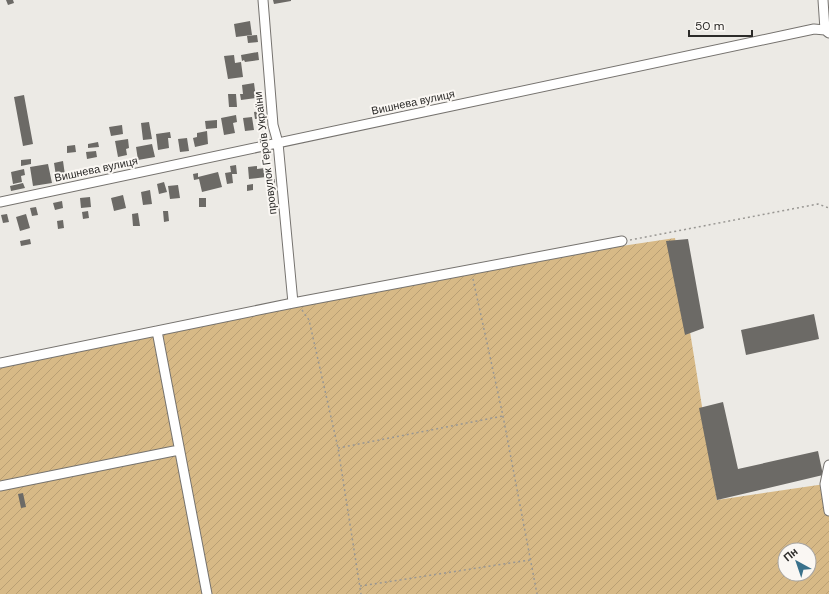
<svg xmlns="http://www.w3.org/2000/svg" width="829" height="594" font-family="'DM Sans',sans-serif">
<style>
.garden{fill:url(#garden-furrows);fill-rule:evenodd}
.building{fill:#6c6a66}
.lines{fill:none;stroke-linecap:round;stroke-linejoin:round}
.minor-casing{stroke:#76736f;stroke-width:11}
.path{stroke:#999793;stroke-width:1.5;stroke-dasharray:2 3;stroke-linecap:butt}
.minor{stroke:#fff;stroke-width:9}
.labels{text-anchor:middle;dominant-baseline:central;stroke-width:4;stroke-linejoin:round;paint-order:stroke}
.street-label{font-size:11px;fill:#2c2b29;stroke:#faf7f3}
</style>
<defs>
<pattern id="garden-furrows" width="10" height="10" patternUnits="userSpaceOnUse"><rect width="10" height="10" fill="#d7b986"/><path d="M-1 1l2-2M0 10L10 0M9 11l2-2" fill="none" stroke="#b99f74"/></pattern>
</defs>
<rect width="100%" height="100%" fill="#eceae5"/>
<path class="garden" d="M 675,238 L 717,500 L 825,484 L 829,511 L 829,594 L 0,594 L 0,363 L 476,268 ZM 785,550 L 809,550 L 809,574 L 785,574 Z"/>
<path class="building" d="M 6,0 L 13,0 L 14,3 L 8,5 Z
M 273,0 L 291,0 L 291,1 L 274,4 Z
M 250,21 L 252,35 L 236,37 L 234,24 Z
M 257,35 L 258,42 L 248,43 L 247,36 Z
M 258,52 L 259,60 L 245,62 L 244,60 L 242,61 L 241,55 Z
M 234,55 L 235,63 L 241,62 L 243,77 L 228,79 L 224,56 Z
M 254,83 L 256,98 L 241,100 L 240,94 L 243,94 L 242,85 Z
M 228,94 L 236,94 L 237,107 L 229,107 Z
M 24,95 L 33,144 L 23,146 L 14,97 Z
M 263,111 L 263,118 L 255,119 L 254,112 Z
M 236,115 L 237,122 L 233,123 L 235,133 L 224,135 L 221,118 Z
M 252,117 L 254,130 L 245,131 L 243,118 Z
M 217,120 L 217,128 L 206,129 L 205,121 Z
M 149,122 L 152,139 L 143,140 L 141,123 Z
M 122,125 L 123,134 L 111,136 L 109,127 Z
M 207,131 L 208,144 L 195,147 L 193,138 L 197,137 L 197,133 Z
M 170,132 L 171,138 L 168,138 L 169,148 L 158,150 L 156,134 Z
M 187,138 L 189,151 L 180,152 L 178,139 Z
M 128,139 L 129,148 L 126,149 L 127,155 L 118,157 L 115,141 Z
M 98,142 L 99,147 L 88,148 L 88,144 Z
M 152,144 L 155,157 L 138,160 L 136,147 Z
M 75,145 L 76,152 L 67,153 L 67,146 Z
M 96,151 L 97,157 L 87,159 L 86,152 Z
M 31,159 L 31,164 L 21,166 L 21,160 Z
M 63,161 L 65,175 L 56,176 L 54,163 Z
M 48,164 L 52,183 L 33,186 L 30,167 Z
M 236,165 L 237,174 L 232,174 L 233,183 L 227,184 L 225,173 L 231,172 L 230,166 Z
M 257,166 L 257,169 L 265,168 L 266,177 L 249,179 L 248,167 Z
M 24,169 L 25,175 L 21,176 L 22,182 L 13,184 L 11,172 Z
M 218,172 L 222,187 L 202,192 L 199,179 L 194,180 L 193,174 L 198,173 L 198,177 Z
M 275,179 L 275,190 L 268,191 L 267,180 Z
M 164,182 L 167,192 L 159,194 L 157,184 Z
M 23,183 L 25,188 L 11,191 L 10,186 Z
M 253,184 L 253,190 L 247,191 L 247,185 Z
M 178,185 L 180,198 L 170,199 L 168,186 Z
M 150,190 L 152,204 L 143,205 L 141,192 Z
M 123,195 L 126,208 L 114,211 L 111,198 Z
M 90,197 L 91,207 L 81,208 L 80,198 Z
M 199,198 L 206,198 L 206,207 L 199,207 Z
M 62,201 L 63,208 L 55,210 L 53,203 Z
M 36,207 L 38,215 L 32,216 L 30,208 Z
M 88,211 L 89,218 L 83,219 L 82,212 Z
M 163,211 L 168,211 L 169,221 L 164,222 Z
M 138,213 L 140,226 L 133,226 L 132,214 Z
M 7,214 L 9,222 L 3,223 L 1,215 Z
M 26,214 L 30,228 L 20,231 L 16,217 Z
M 63,220 L 64,228 L 58,229 L 57,221 Z
M 30,239 L 31,244 L 21,246 L 20,241 Z
M 688,239 L 704,328 L 685,335 L 666,241 Z
M 814,314 L 819,339 L 746,355 L 741,330 Z
M 723,402 L 738,469 L 818,451 L 823,475 L 717,500 L 699,408 Z
M 23,493 L 26,507 L 21,508 L 18,494 Z"/>
<g class="lines">
<g class="minor-casing">
<path id="minor" d="M 263,0 L 273,125 L 278,143 L 293,303
M 823,0 L 825,30
M 0,202 L 814,29 L 825,30 L 829,33
M 157,331 L 207,594
M 0,363 L 293,303 L 622,241
M 829,465 L 825,484 L 829,511
M 0,486 L 179,450"/>
</g>
<path class="path" d="M 630,240 L 818,204 L 829,208
M 473,279 L 503,416 L 537,594
M 302,310 L 309,320 L 338,448 L 361,594
M 338,448 L 503,416
M 360,586 L 530,560"/>
<use href="#minor" class="minor"/>
</g>
<g class="labels">
<g class="street-label">
<text transform="translate(413 102) rotate(-12)">Вишнева вулиця</text>
<text transform="translate(265 153) rotate(-97)">провулок Героїв України</text>
<text transform="translate(96 169) rotate(-12)">Вишнева вулиця</text>
</g>
</g>
<g transform="translate(797 562) rotate(320)"><circle r="19" fill="#faf7f3" stroke="#a8a5a2"/>
<path d="M0-3L7 15L0 10L-7 15Z" fill="#39718b"/>
<text y="-6" font-size="11" font-weight="bold" text-anchor="middle" fill="#2c2b29">Пн</text>
</g>
<path d="M689 30v6h63v-6" fill="none" stroke="#2c2b29" stroke-width="2"/>
<text x="695" y="30" font-size="12" fill="#2c2b29" stroke="#faf7f3" stroke-width="3" paint-order="stroke">50 m</text>
</svg>
